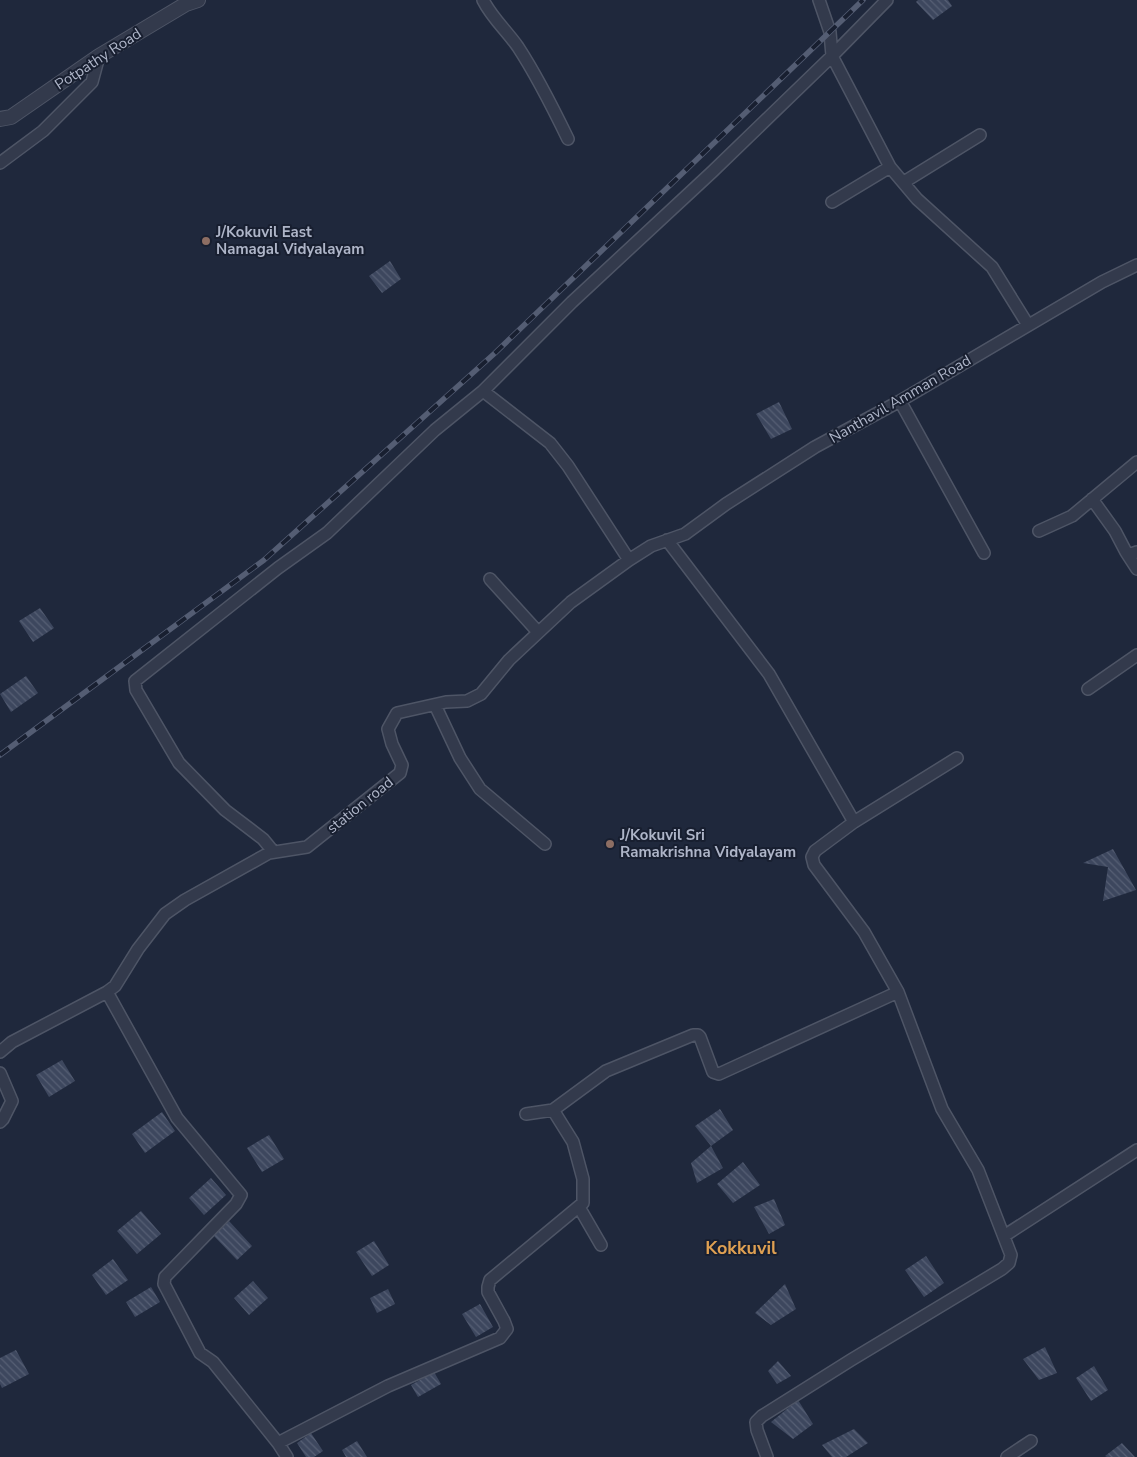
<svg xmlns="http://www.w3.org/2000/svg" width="1137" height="1457" font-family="'Nunito Sans',sans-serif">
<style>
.building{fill:url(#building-back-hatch)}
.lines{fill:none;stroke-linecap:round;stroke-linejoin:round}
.minor-casing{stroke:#4e5566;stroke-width:14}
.tertiary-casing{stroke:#4e5566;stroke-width:16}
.minor{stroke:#333a4c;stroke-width:11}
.tertiary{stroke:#333a4c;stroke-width:14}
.rail-casing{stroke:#545d73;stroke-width:5.5}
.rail{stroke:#181f30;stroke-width:4;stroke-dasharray:11;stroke-linecap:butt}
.education-dot{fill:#8d6e63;stroke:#181f30;stroke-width:2}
.labels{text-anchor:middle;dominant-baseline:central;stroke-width:4;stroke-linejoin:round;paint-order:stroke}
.street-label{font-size:15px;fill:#aeb5c8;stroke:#181f30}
.poi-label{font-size:15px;font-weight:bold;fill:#aeb5c8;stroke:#181f30;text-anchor:start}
.quarter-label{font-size:18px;font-weight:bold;fill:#dfa052;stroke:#181f30}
</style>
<defs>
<pattern id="building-back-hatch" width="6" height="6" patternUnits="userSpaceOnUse" patternTransform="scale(1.25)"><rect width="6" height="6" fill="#3d475e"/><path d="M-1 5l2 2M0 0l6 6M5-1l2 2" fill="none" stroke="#565f74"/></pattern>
</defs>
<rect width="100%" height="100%" fill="#1f283c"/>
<path class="building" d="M 918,0 L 948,0 L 952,6 L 933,20 L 916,2 Z
M 390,261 L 401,279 L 382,293 L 369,276 Z
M 779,402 L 792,429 L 771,439 L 756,414 Z
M 40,608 L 54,628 L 33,642 L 19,621 Z
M 26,676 L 38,693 L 11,712 L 0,694 Z
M 1113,849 L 1136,890 L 1103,901 L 1108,867 L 1083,863 Z
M 62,1060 L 75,1081 L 49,1097 L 36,1075 Z
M 720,1109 L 733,1130 L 711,1146 L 695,1126 Z
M 162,1112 L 175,1131 L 145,1153 L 132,1134 Z
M 269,1135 L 284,1159 L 262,1172 L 247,1148 Z
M 711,1146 L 723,1168 L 697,1183 L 691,1163 Z
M 743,1162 L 760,1185 L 733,1203 L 717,1184 Z
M 211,1178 L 226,1195 L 204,1215 L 189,1198 Z
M 774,1199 L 785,1225 L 769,1234 L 754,1207 Z
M 141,1211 L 161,1234 L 137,1254 L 117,1231 Z
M 229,1221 L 252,1246 L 237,1260 L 214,1236 Z
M 374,1241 L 389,1265 L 372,1276 L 356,1252 Z
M 926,1256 L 944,1283 L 924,1297 L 905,1270 Z
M 113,1259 L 128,1280 L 106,1295 L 92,1275 Z
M 253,1281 L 268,1298 L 249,1315 L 234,1298 Z
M 785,1284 L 796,1309 L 771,1325 L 755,1313 Z
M 151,1287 L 160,1302 L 135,1317 L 126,1302 Z
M 388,1289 L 395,1304 L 377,1313 L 370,1298 Z
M 480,1304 L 493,1327 L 476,1337 L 462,1314 Z
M 1045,1347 L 1057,1373 L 1039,1380 L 1023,1359 Z
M 16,1350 L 29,1374 L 2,1388 L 0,1384 L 0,1358 Z
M 778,1361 L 791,1376 L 777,1384 L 768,1371 Z
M 1094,1366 L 1108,1390 L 1091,1401 L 1076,1378 Z
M 434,1372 L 441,1384 L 418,1397 L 411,1385 Z
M 798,1400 L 813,1424 L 793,1439 L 771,1422 Z
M 854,1429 L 868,1443 L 846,1457 L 832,1457 L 822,1445 Z
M 311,1433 L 323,1451 L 314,1457 L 306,1457 L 297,1443 Z
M 357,1441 L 367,1457 L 346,1457 L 342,1450 Z
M 1122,1443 L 1135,1457 L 1107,1457 L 1105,1456 Z"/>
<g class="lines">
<g class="minor-casing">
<path id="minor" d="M 483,0 C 492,18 507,31 518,47 C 537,76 553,108 568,139
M 819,0 L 830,32 L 832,56 L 890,167 L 917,199 L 992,267 L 1028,325
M 0,163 L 43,131 L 92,82 L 99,56
M 904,182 L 980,135
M 832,202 L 890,167
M 483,391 L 550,443 L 568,466 L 629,560
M 900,401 L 984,553
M 1092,499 L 1115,531 L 1126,552 L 1131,554 L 1137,552
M 1039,531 L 1072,516 L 1137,462
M 667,540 L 769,674 L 854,822 L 815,851 L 812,857 L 814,865 L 864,932 L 898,992 L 942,1109 L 978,1170 L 1011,1255 L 1009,1263 L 1002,1269 L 851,1360 L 762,1416 L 756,1422 L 757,1430 L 767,1457
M 1126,552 L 1137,569
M 490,579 L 538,632
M 1088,689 L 1137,655
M 435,705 L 460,758 L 480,789 L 545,844
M 854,822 L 957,758
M 269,853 L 272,850 L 263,839 L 225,810 L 179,763 L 136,690 L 135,681 L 278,568 L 327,533 L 435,430 L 483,391 L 572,302 L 712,172 L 832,56 L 887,0
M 107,992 L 177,1118 L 241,1195 L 236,1204 L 165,1277 L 164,1284 L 200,1353 L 213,1362 L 278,1443 L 388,1386 L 500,1338 L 507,1329 L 504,1321 L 488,1292 L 488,1287 L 490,1280 L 583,1203 L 583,1179 L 573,1142 L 553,1110
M 0,1052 L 12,1042 L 107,992 L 115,986 L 138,949 L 165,914 L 185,900 L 269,853 L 307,847 L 400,773 L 402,765 L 392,744 L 388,729 L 397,713 L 446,702 L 467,701 L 481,694 L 509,660 L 571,602 L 629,560 L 651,546 L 685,534 L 726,504 L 815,447 L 900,401 L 1102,282 L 1137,265
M 0,1073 L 12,1101 L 3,1119 L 0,1122
M 526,1114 L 553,1110 L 606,1071 L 693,1035 L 698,1035 L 700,1037 L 713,1072 L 719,1074 L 898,992
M 579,1207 L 601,1245
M 1004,1236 L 1137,1150
M 278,1443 L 287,1457
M 1007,1457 L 1031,1441"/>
</g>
<g class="tertiary-casing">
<path id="tertiary" d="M 0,119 L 11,117 L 99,56 L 186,4 L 198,0"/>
</g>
<use href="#minor" class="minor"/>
<use href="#tertiary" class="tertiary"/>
<g class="rail-casing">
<path id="rail" d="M 0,755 L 264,560 L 495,353 L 863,0"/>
</g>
<use href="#rail" class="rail"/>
</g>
<g class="education-dot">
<circle cx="206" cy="241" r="5"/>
<circle cx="610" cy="844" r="5"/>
</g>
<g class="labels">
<g class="street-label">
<text transform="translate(98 59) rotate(-33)">Potpathy Road</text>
<text transform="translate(900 399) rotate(-30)">Nanthavil Amman Road</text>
<text transform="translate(360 805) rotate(-39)">station road</text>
</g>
<g class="poi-label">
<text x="216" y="232">J/Kokuvil East<tspan x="216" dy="17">Namagal Vidyalayam</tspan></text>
<text x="620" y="835">J/Kokuvil Sri<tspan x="620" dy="17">Ramakrishna Vidyalayam</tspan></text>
</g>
<g class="quarter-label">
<text x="741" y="1248">Kokkuvil</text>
</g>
</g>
</svg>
